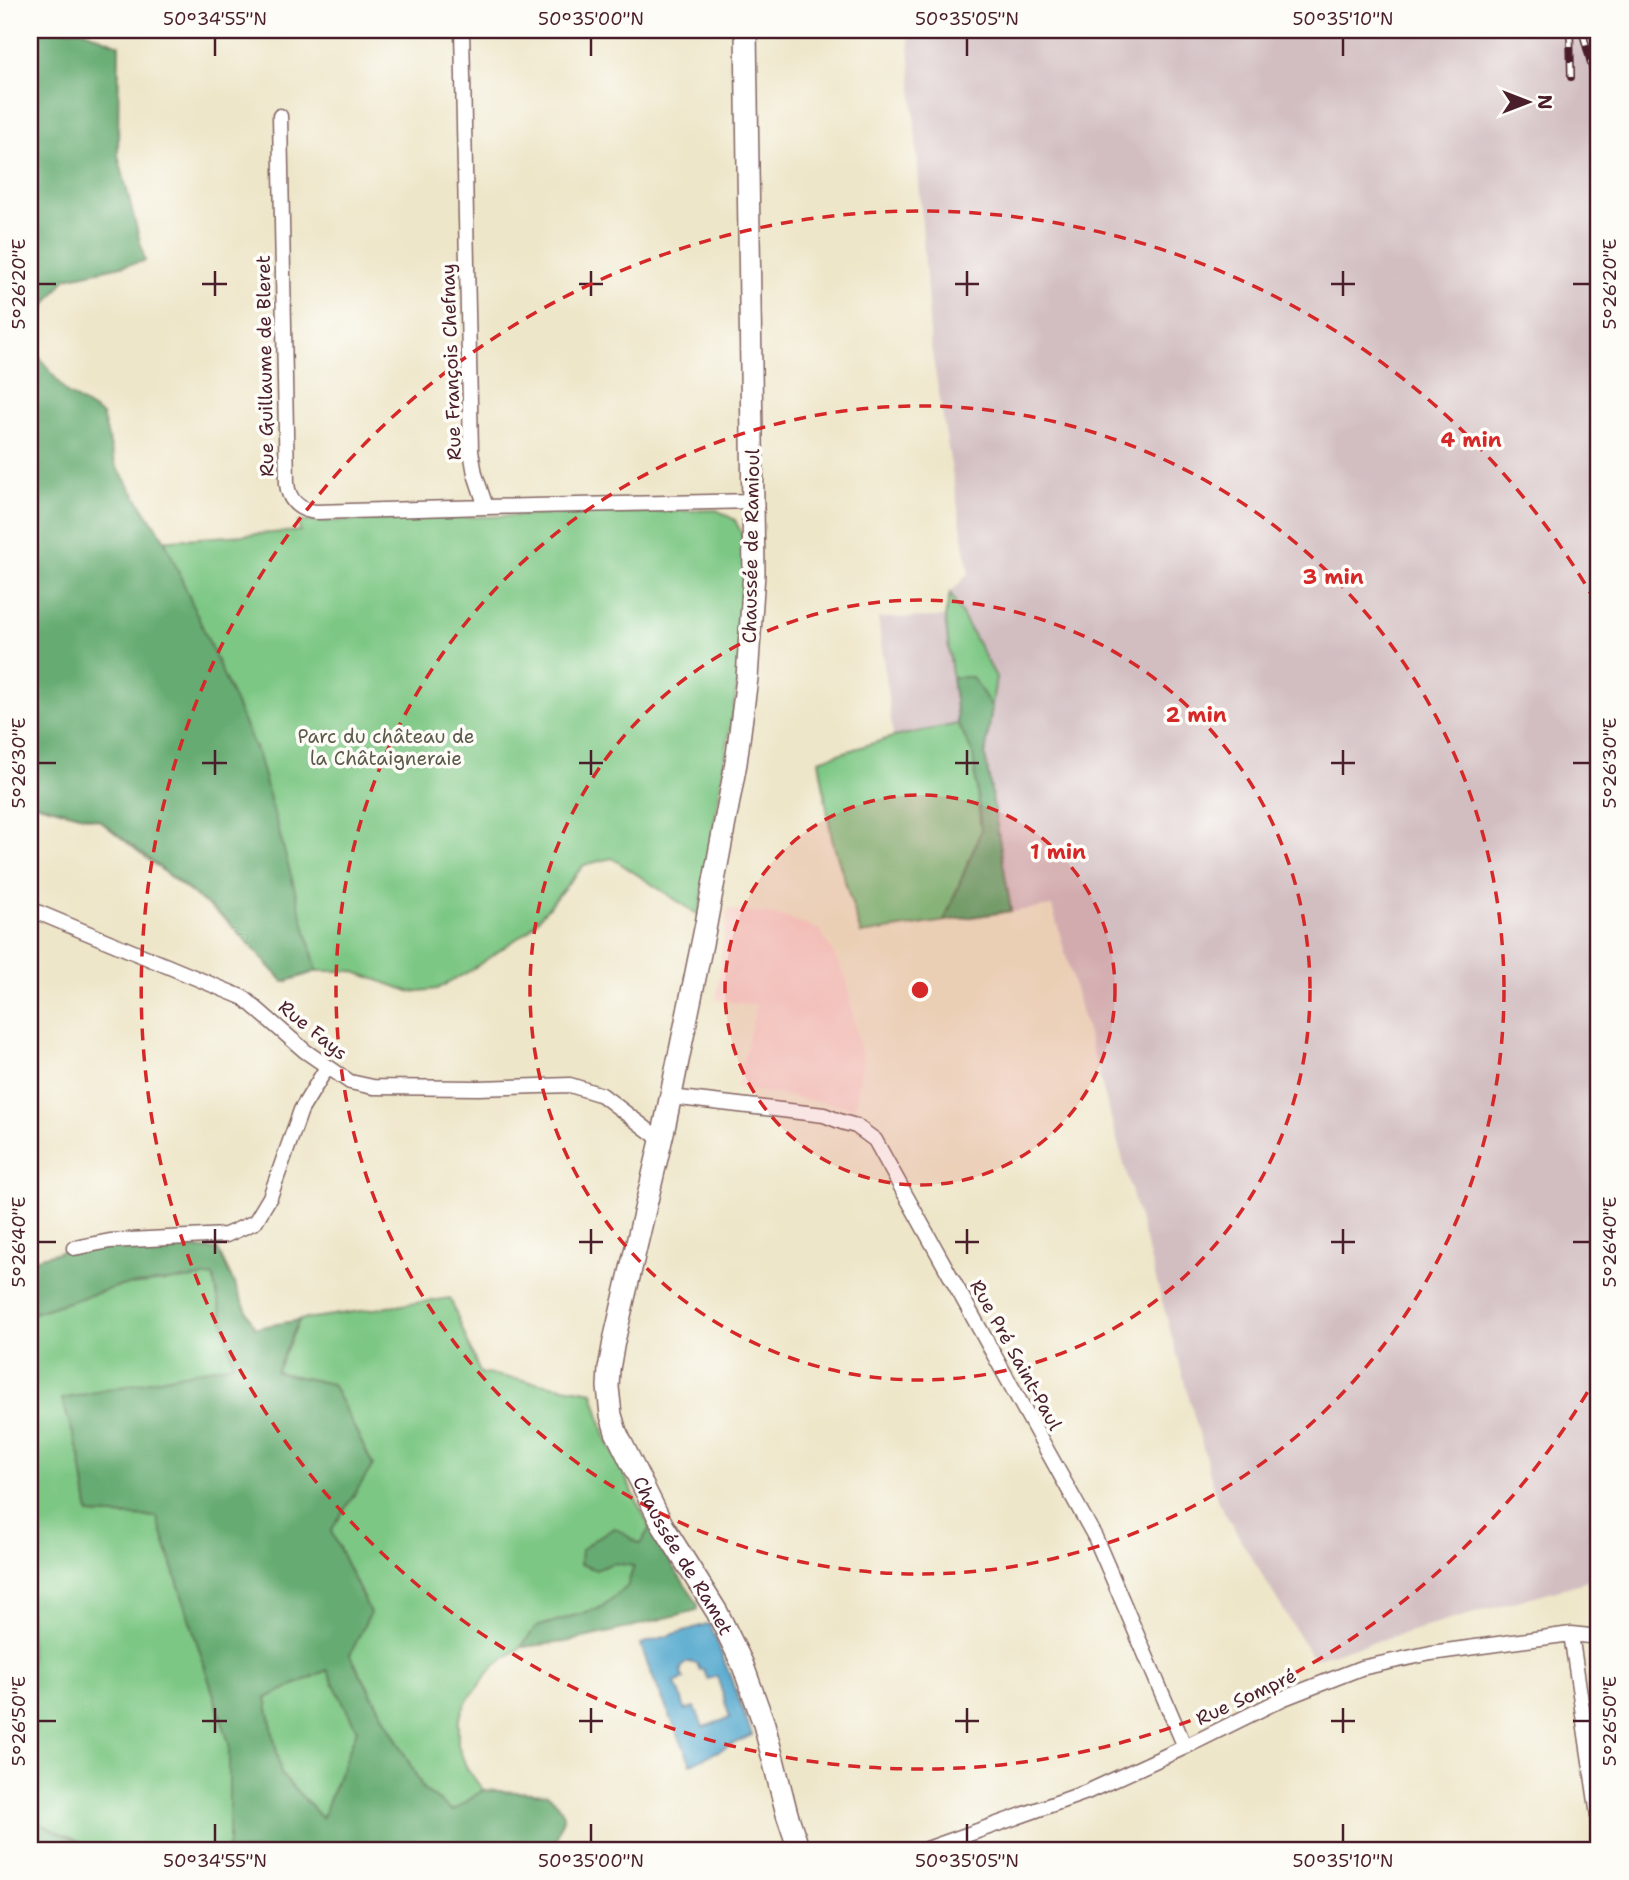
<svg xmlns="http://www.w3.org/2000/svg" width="1629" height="1880" font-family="'Shantell Sans',sans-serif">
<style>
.built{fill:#f7d0c9}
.industrial{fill:#d2bec1}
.green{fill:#7dc784;stroke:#647358;stroke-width:2}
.forest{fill:#66ac72;stroke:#58664e;stroke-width:2;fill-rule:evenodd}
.water{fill:#52a8ce;stroke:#4e647c;stroke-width:2;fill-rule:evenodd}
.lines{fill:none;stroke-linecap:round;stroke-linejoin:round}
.street-casing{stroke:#836562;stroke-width:17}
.secondary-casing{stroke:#836562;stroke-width:24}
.street{stroke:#fff;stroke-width:14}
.secondary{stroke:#fff;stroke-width:21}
.rail-casing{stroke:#4a1f2b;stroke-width:8}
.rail{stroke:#fdfcf7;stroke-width:5;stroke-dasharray:16;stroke-linecap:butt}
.ticks{fill:none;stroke:#4a1f2b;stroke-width:2.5}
.ring{fill:none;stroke:#d62828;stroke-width:3.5;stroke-dasharray:12 9}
.labels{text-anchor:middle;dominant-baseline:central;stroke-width:7;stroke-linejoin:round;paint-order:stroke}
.street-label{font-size:19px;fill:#4a1f2b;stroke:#fdfcf7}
.park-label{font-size:19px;fill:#5c5a4a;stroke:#fdfcf7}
.centre{fill:#d62828;stroke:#fdfcf7;stroke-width:3.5}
.ring-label{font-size:21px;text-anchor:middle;font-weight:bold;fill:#d62828;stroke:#fdfcf7;stroke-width:7;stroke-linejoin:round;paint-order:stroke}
.neatline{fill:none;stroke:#4a1f2b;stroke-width:2.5}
.ticks-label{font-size:18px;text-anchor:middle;fill:#4a1f2b}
</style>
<rect width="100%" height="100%" fill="#fdfcf7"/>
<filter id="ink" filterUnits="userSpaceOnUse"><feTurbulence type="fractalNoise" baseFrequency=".0143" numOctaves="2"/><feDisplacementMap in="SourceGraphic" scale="14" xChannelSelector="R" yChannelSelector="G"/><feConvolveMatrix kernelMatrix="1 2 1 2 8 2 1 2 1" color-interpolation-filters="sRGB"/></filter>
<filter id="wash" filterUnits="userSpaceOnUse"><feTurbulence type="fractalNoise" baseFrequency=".00686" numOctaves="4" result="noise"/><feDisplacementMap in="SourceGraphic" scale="28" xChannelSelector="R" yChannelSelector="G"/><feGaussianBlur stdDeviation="1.57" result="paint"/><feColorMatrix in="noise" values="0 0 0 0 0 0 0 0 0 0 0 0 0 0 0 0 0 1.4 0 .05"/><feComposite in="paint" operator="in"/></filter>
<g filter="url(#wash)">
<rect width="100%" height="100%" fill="#eee6c9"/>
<path class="built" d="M 727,909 L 778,915 L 820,930 L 846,977 L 856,1031 L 863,1060 L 855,1108 L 737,1088 L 756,1005 L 716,1000 Z"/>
<path class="industrial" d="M 908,30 L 1599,30 L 1599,1578 L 1313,1659 L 1218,1502 L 1052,906 L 861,934 L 832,839 L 819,760 L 893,736 L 878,618 L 945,617 L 950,593 L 969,573 L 931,347 Z"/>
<path class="green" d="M 717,510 L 735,520 L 745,541 L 740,669 L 699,915 L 612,858 L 584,865 L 528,931 L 468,972 L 437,989 L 411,992 L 352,971 L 317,971 L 284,982 L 228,921 L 169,876 L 99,820 L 30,802 L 30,552 L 85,546 L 300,531 L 298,522 Z
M 950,593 L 996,677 L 985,755 L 1011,911 L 861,934 L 832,839 L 819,760 L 893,737 L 958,724 L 945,617 Z
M 213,1276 L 233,1364 L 62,1400 L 80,1456 L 89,1514 L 157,1517 L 229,1743 L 229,1845 L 224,1850 L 97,1850 L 30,1819 L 30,1314 L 119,1286 Z
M 450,1298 L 480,1373 L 593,1392 L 605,1436 L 650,1528 L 641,1544 L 613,1563 L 634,1566 L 627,1587 L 600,1608 L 536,1627 L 521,1647 L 494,1666 L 466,1702 L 458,1722 L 458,1745 L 467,1769 L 483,1790 L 453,1811 L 424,1790 L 350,1654 L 370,1612 L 331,1532 L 276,1373 L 299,1320 Z
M 327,1670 L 357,1730 L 322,1819 L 281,1774 L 266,1698 Z"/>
<path class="forest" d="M 30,30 L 82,30 L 119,45 L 118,155 L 145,261 L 66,278 L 30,325 Z
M 30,345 L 67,393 L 102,415 L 116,466 L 165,541 L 258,755 L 317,971 L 284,982 L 228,921 L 99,820 L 30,802 Z
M 952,677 L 972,677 L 992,707 L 985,755 L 1011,911 L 944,921 L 981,831 L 973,754 L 958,724 Z
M 110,1241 L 218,1250 L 255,1328 L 299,1320 L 276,1372 L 332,1384 L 373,1465 L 331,1531 L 370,1613 L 350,1655 L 424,1790 L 453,1811 L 483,1790 L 547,1794 L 558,1804 L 564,1815 L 553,1850 L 224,1850 L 229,1845 L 229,1743 L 157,1517 L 89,1514 L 80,1456 L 62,1399 L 233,1364 L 213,1276 L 119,1286 L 30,1314 L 30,1260 L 74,1248 ZM 327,1670 L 357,1730 L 322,1818 L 281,1774 L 266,1698 Z
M 615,1528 L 640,1544 L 650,1528 L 676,1572 L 698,1604 L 697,1610 L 611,1632 L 565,1642 L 521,1647 L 536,1627 L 600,1608 L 627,1587 L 634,1566 L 613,1563 L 596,1570 L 580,1564 L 581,1550 L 596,1538 Z
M 30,1819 L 97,1850 L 30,1850 Z"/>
<path class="water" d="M 707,1624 L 710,1625 L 712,1629 L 752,1735 L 691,1764 L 648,1666 L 641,1644 ZM 689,1662 L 697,1664 L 700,1670 L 703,1669 L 708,1679 L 717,1676 L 730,1718 L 703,1727 L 695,1707 L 685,1710 L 680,1693 L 674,1683 L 684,1679 C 679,1672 680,1664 689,1662 Z"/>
</g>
<g filter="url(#ink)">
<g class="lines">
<g class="street-casing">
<path id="street" d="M 462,30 L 471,451 L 475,474 L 486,507 L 754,501
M 280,116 L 287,484 C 289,501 299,510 316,512 L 486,507
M 30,909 L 244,998 L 305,1051 L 350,1082 L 373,1087 L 478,1088 L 570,1085 L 602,1095 L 661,1140
M 671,1097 L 824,1115 L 842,1122 L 856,1126 L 875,1140 L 1095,1537 L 1185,1747
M 74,1248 L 110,1241 L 226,1235 L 255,1222 L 270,1197 L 301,1110 L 327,1067
M 1571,1634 L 1599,1822
M 924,1850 L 1087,1792 L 1185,1747 L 1284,1698 L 1361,1668 L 1431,1653 L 1571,1634 L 1599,1637"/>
</g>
<g class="secondary-casing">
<g id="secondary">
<path id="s1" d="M 746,30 L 754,573 L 747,678 L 736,763 L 706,924 L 665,1124 L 614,1341 L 609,1369 L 608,1387 L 611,1415 L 616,1432 L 663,1526 L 717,1612 L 742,1663 L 764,1724 L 787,1814 L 799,1850"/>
</g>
</g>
<use href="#street" class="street"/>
<use href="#secondary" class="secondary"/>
<g class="rail-casing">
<path id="rail" d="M 1570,30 L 1571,77
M 1582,30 L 1599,93
M 1594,30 L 1599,53"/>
</g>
<use href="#rail" class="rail"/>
</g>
</g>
<path class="ticks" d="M 215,38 L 215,56M 591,38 L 591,56M 967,38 L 967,56M 1343,38 L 1343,56M 215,271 L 215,296M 591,271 L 591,296M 967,271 L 967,296M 1343,271 L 1343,296M 38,284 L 56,284M 202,284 L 227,284M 579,284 L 603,284M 955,284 L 979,284M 1331,284 L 1355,284M 1573,284 L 1590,284M 215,750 L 215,775M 591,750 L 591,775M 967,750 L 967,775M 1343,750 L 1343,775M 38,763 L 56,763M 202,763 L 227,763M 579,763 L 603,763M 955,763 L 979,763M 1331,763 L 1355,763M 1573,763 L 1590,763M 215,1229 L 215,1254M 591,1229 L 591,1254M 967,1229 L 967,1254M 1343,1229 L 1343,1254M 38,1242 L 56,1242M 202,1242 L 227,1242M 579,1242 L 603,1242M 955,1242 L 979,1242M 1331,1242 L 1355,1242M 1573,1242 L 1590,1242M 215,1708 L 215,1733M 591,1708 L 591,1733M 967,1708 L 967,1733M 1343,1708 L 1343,1733M 38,1721 L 56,1721M 202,1721 L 227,1721M 579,1721 L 603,1721M 955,1721 L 979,1721M 1331,1721 L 1355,1721M 1573,1721 L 1590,1721M 215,1824 L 215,1842M 591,1824 L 591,1842M 967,1824 L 967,1842M 1343,1824 L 1343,1842"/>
<circle cx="920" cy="990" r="195" fill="#d62828" fill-opacity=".12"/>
<g class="ring">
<circle cx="920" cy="990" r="195"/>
<circle cx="920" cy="990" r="390"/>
<circle cx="920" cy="990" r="584"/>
<path d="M1598 1374A779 779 0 1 1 1598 606"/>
</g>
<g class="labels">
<g class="street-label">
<text transform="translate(451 362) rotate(-92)">Rue François Chefnay</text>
<text transform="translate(265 366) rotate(-91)">Rue Guillaume de Bleret</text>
<text transform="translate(751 546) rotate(-89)">Chaussée de Ramioul</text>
<text transform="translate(313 1030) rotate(39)">Rue Fays</text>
<text transform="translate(1016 1355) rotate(61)">Rue Pré Saint-Paul</text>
<text stroke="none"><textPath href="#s1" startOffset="1558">Chaussée de Ramet</textPath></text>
<text transform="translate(1246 1697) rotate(-25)">Rue Sompré</text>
</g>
<g class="park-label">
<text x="386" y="736">Parc du château de<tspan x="386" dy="22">la Châtaigneraie</tspan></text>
</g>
</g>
<circle cx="920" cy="990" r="10" class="centre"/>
<g class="ring-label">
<text x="1471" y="447">4 min</text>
<text x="1333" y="584">3 min</text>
<text x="1196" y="722">2 min</text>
<text x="1058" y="859">1 min</text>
</g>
<rect width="1629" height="1880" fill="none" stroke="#fdfcf7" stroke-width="77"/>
<g transform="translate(1528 102) rotate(90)" stroke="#fdfcf7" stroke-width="5" paint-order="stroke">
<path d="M0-5L12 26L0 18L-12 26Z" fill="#4a1f2b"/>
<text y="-10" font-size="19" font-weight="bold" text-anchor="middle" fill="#4a1f2b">N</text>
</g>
<rect x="38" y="38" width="1552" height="1804" class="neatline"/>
<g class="ticks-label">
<text x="215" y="25">50°34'55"N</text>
<text x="591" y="25">50°35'00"N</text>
<text x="967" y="25">50°35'05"N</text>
<text x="1343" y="25">50°35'10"N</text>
<text transform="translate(1610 284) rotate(-90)" y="6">5°26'20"E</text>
<text transform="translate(19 284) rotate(-90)" y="6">5°26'20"E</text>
<text transform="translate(1610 763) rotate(-90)" y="6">5°26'30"E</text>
<text transform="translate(19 763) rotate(-90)" y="6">5°26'30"E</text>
<text transform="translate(19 1242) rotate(-90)" y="6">5°26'40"E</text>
<text transform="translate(1610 1242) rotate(-90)" y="6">5°26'40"E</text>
<text transform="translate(1610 1721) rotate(-90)" y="6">5°26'50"E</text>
<text transform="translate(19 1721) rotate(-90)" y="6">5°26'50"E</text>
<text x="215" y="1867">50°34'55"N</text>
<text x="591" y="1867">50°35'00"N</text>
<text x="967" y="1867">50°35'05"N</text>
<text x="1343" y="1867">50°35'10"N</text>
</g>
</svg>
